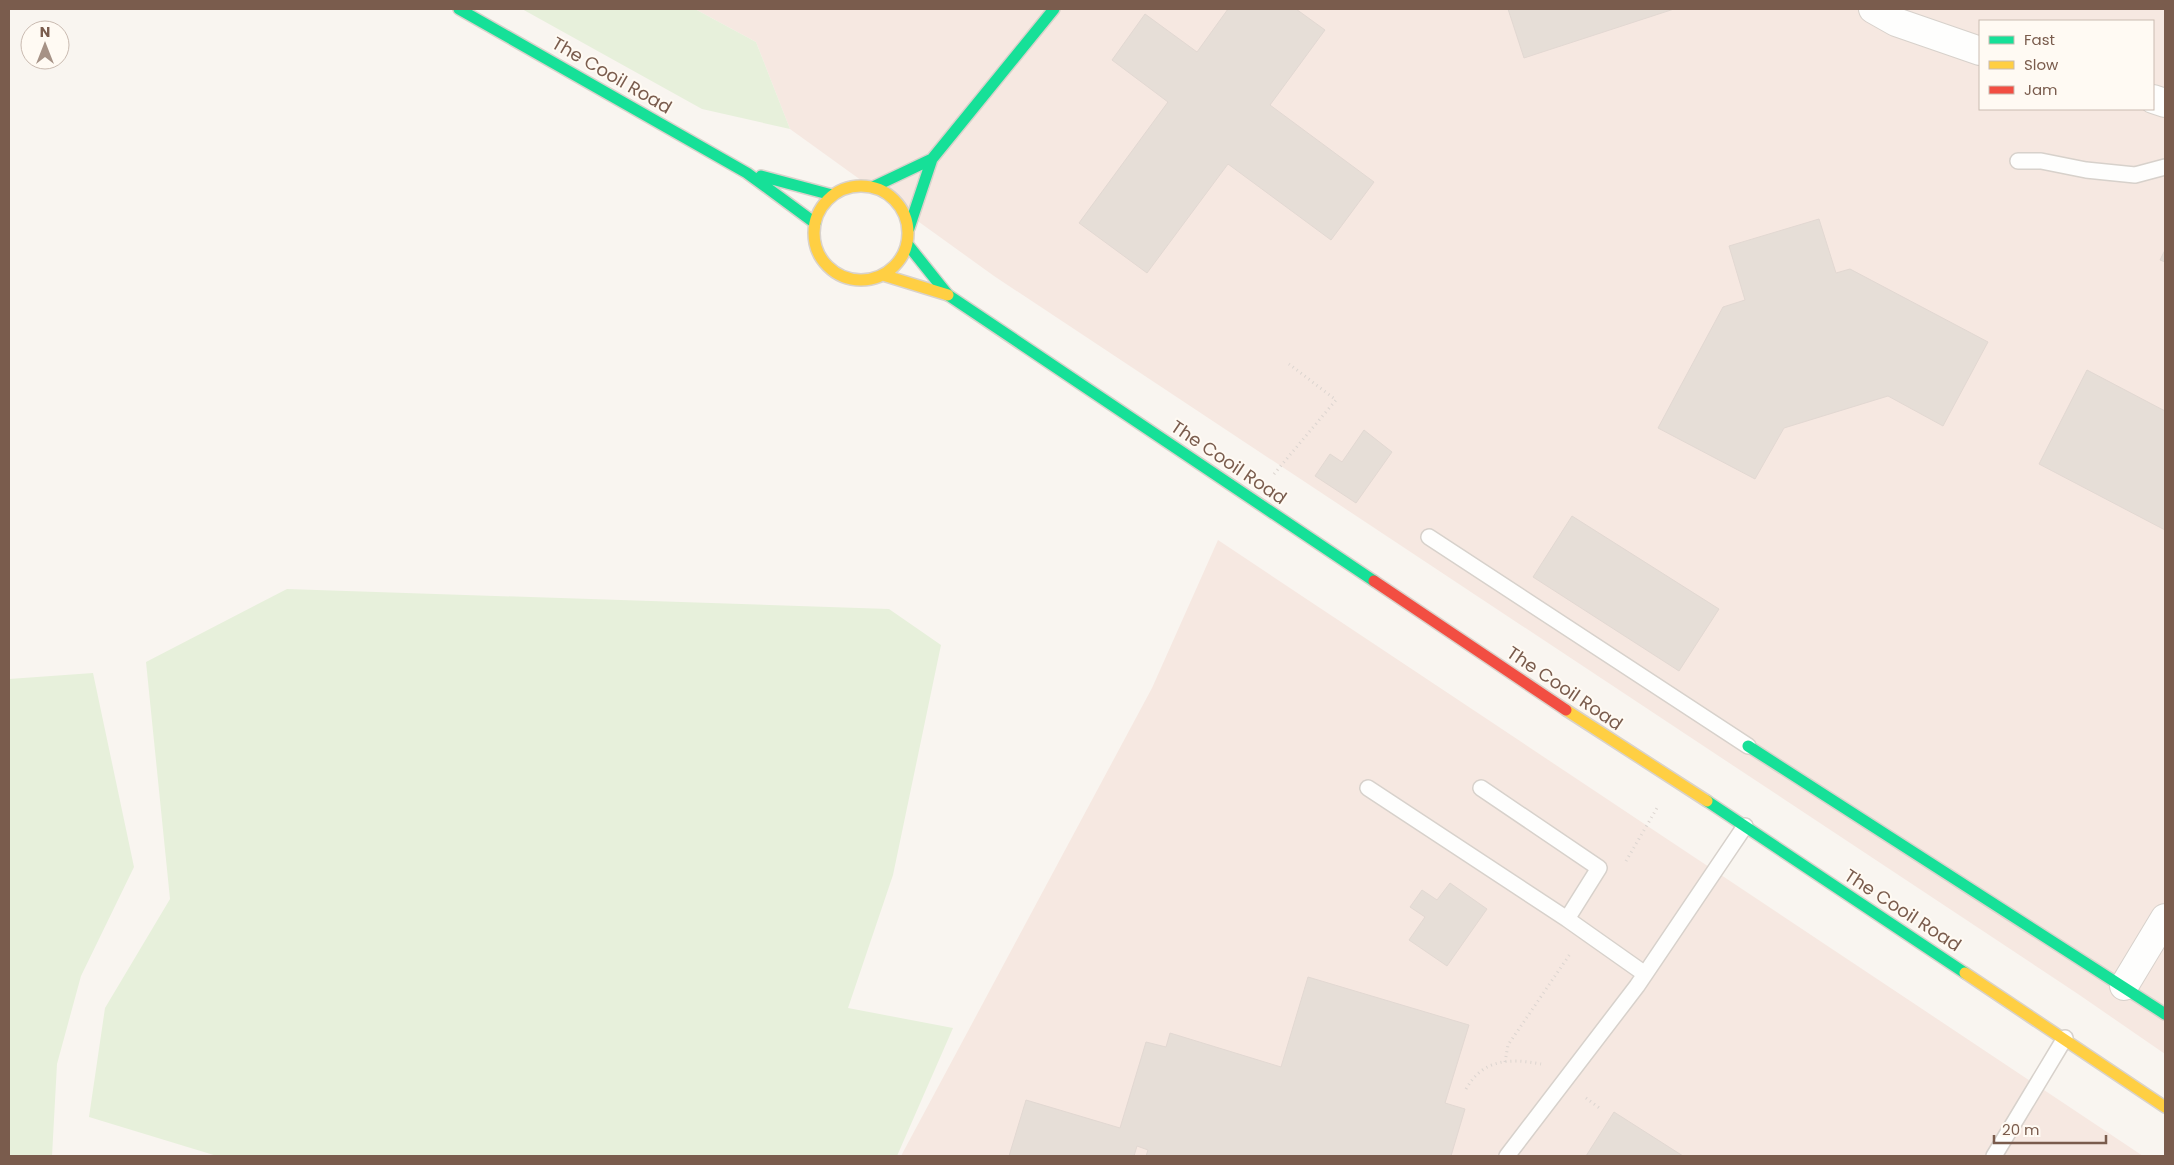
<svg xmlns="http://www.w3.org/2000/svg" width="2174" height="1165" font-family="Poppins,sans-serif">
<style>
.commercial{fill:#f6e8e1;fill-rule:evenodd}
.green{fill:#e7f0db}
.building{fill:#e6ded7;stroke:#e2d8d2}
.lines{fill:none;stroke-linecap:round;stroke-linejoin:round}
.lane-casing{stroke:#d7d1cb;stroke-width:18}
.street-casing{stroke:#d7d1cb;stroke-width:30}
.fast-casing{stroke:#d9d2cb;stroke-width:14}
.slow-casing{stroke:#d9d2cb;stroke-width:14}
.jam-casing{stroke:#d9d2cb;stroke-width:14}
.path{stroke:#dcd5d0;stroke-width:3;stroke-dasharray:1 4;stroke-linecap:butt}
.lane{stroke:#fefefd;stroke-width:15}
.street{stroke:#fefefd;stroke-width:28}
.fast{stroke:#16e098;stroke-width:11}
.slow{stroke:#ffcf43;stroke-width:11}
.jam{stroke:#f24e42;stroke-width:11}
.labels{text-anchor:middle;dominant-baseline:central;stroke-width:4;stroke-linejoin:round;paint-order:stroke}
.street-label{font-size:18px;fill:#7a5c4d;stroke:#fffaf3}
</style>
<rect width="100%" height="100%" fill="#f9f5f0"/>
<path class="commercial" d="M 695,9 L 2165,9 L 2165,1054 L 2078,994 L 994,276 L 790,129 L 756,42 ZM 1980,21 L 2153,21 L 2153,109 L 1980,109 Z
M 1218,540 L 2143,1156 L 901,1156 L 1152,688 Z"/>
<path class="green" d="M 522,9 L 695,9 L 756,42 L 790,129 L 702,109 Z
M 287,589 L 889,609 L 941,645 L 893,875 L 848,1008 L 953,1028 L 897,1156 L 217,1156 L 89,1117 L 105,1008 L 170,899 L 146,662 Z
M 93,673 L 134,867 L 81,976 L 57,1064 L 52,1156 L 9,1156 L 9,679 Z"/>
<path class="building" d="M 1228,9 L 1296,9 L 1325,30 L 1270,105 L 1374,182 L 1331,240 L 1228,164 L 1147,273 L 1079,223 L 1168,102 L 1112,60 L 1145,14 L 1197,52 Z
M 1508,9 L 1674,9 L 1524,58 Z
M 1819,219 L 1836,273 L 1850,269 L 1988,342 L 1943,426 L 1888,396 L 1784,428 L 1755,479 L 1658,428 L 1723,307 L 1745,300 L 1729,246 Z
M 2165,250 L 2165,262 L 2160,260 Z
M 2087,370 L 2165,411 L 2165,530 L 2039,464 Z
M 1364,430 L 1392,452 L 1356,503 L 1315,476 L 1330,454 L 1342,462 Z
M 1572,516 L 1719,609 L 1679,671 L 1533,577 Z
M 1450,883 L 1487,909 L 1447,966 L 1409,940 L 1425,917 L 1410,907 L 1422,890 L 1437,900 Z
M 1308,977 L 1469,1025 L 1445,1103 L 1465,1109 L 1451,1156 L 1146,1156 L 1148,1150 L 1137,1146 L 1134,1156 L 1009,1156 L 1026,1100 L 1120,1128 L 1146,1042 L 1166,1047 L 1170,1033 L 1281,1067 Z
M 1614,1112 L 1683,1156 L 1586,1156 Z"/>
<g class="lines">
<g class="lane-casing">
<path id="lane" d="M 2018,161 L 2041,161 L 2086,170 L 2135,175 L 2165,167
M 1429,537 L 1748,746
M 1368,788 L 1567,919 L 1645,974
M 1481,788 L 1599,868 L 1567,919
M 1507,1156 L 1637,986 L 1745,826
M 1994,1156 L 2065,1038"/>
</g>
<g class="street-casing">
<path id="street" d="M 1873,9 L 1896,22 L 1980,51
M 2153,99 L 2165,103
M 2124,986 L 2165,918"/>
</g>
<g class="fast-casing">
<path id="fast" d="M 459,9 L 747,173 L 815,223
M 761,176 L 832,195
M 873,187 L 932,159
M 909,228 L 932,159 L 1054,9
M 908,245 L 948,295 L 1374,581
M 1748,746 L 2165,1014
M 1707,801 L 1965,973"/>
</g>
<g class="slow-casing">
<path id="slow" d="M814 233a47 47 0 1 1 94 0a47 47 0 1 1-94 0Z
M 883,275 L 948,295
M 1566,710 L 1707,801
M 1965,973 L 2165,1107"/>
</g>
<g class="jam-casing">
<path id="jam" d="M 1374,581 L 1566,710"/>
</g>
<path class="path" d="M 1274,474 L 1336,400 L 1289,364
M 1626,861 L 1657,808
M 1505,1062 L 1508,1045 L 1570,954
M 1466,1089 C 1483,1059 1509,1058 1541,1064
M 1586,1098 L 1602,1110"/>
<use href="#lane" class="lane"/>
<use href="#street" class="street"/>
<use href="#fast" class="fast"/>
<use href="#slow" class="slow"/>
<use href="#jam" class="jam"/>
</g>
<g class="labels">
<g class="street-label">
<text transform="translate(612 75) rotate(30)">The Cooil Road</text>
<text transform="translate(1229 462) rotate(34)">The Cooil Road</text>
<text transform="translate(1565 688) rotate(34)">The Cooil Road</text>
<text transform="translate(1903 910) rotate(33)">The Cooil Road</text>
</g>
</g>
<rect width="2174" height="1165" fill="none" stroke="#7a5c4d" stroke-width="20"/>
<rect x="1979" y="20" width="175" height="90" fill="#fffaf3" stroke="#cabbb1"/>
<rect x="1989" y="36" width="25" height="8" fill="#16e098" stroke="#cabbb1"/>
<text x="2024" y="45" font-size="15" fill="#7a5c4d">Fast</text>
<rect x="1989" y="61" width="25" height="8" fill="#ffcf43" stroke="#cabbb1"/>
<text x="2024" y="70" font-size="15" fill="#7a5c4d">Slow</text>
<rect x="1989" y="86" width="25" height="8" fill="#f24e42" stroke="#cabbb1"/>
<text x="2024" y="95" font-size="15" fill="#7a5c4d">Jam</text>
<g transform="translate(45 45)"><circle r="24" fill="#fffaf3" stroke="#cabbb1"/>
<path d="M0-4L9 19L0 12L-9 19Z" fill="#a69286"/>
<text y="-8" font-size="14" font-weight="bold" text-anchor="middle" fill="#7a5c4d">N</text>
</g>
<path d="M1994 1135v8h112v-8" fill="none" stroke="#7a5c4d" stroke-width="2.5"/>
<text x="2002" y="1135" font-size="15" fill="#7a5c4d" stroke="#fffaf3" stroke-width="4" paint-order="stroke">20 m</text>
</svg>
